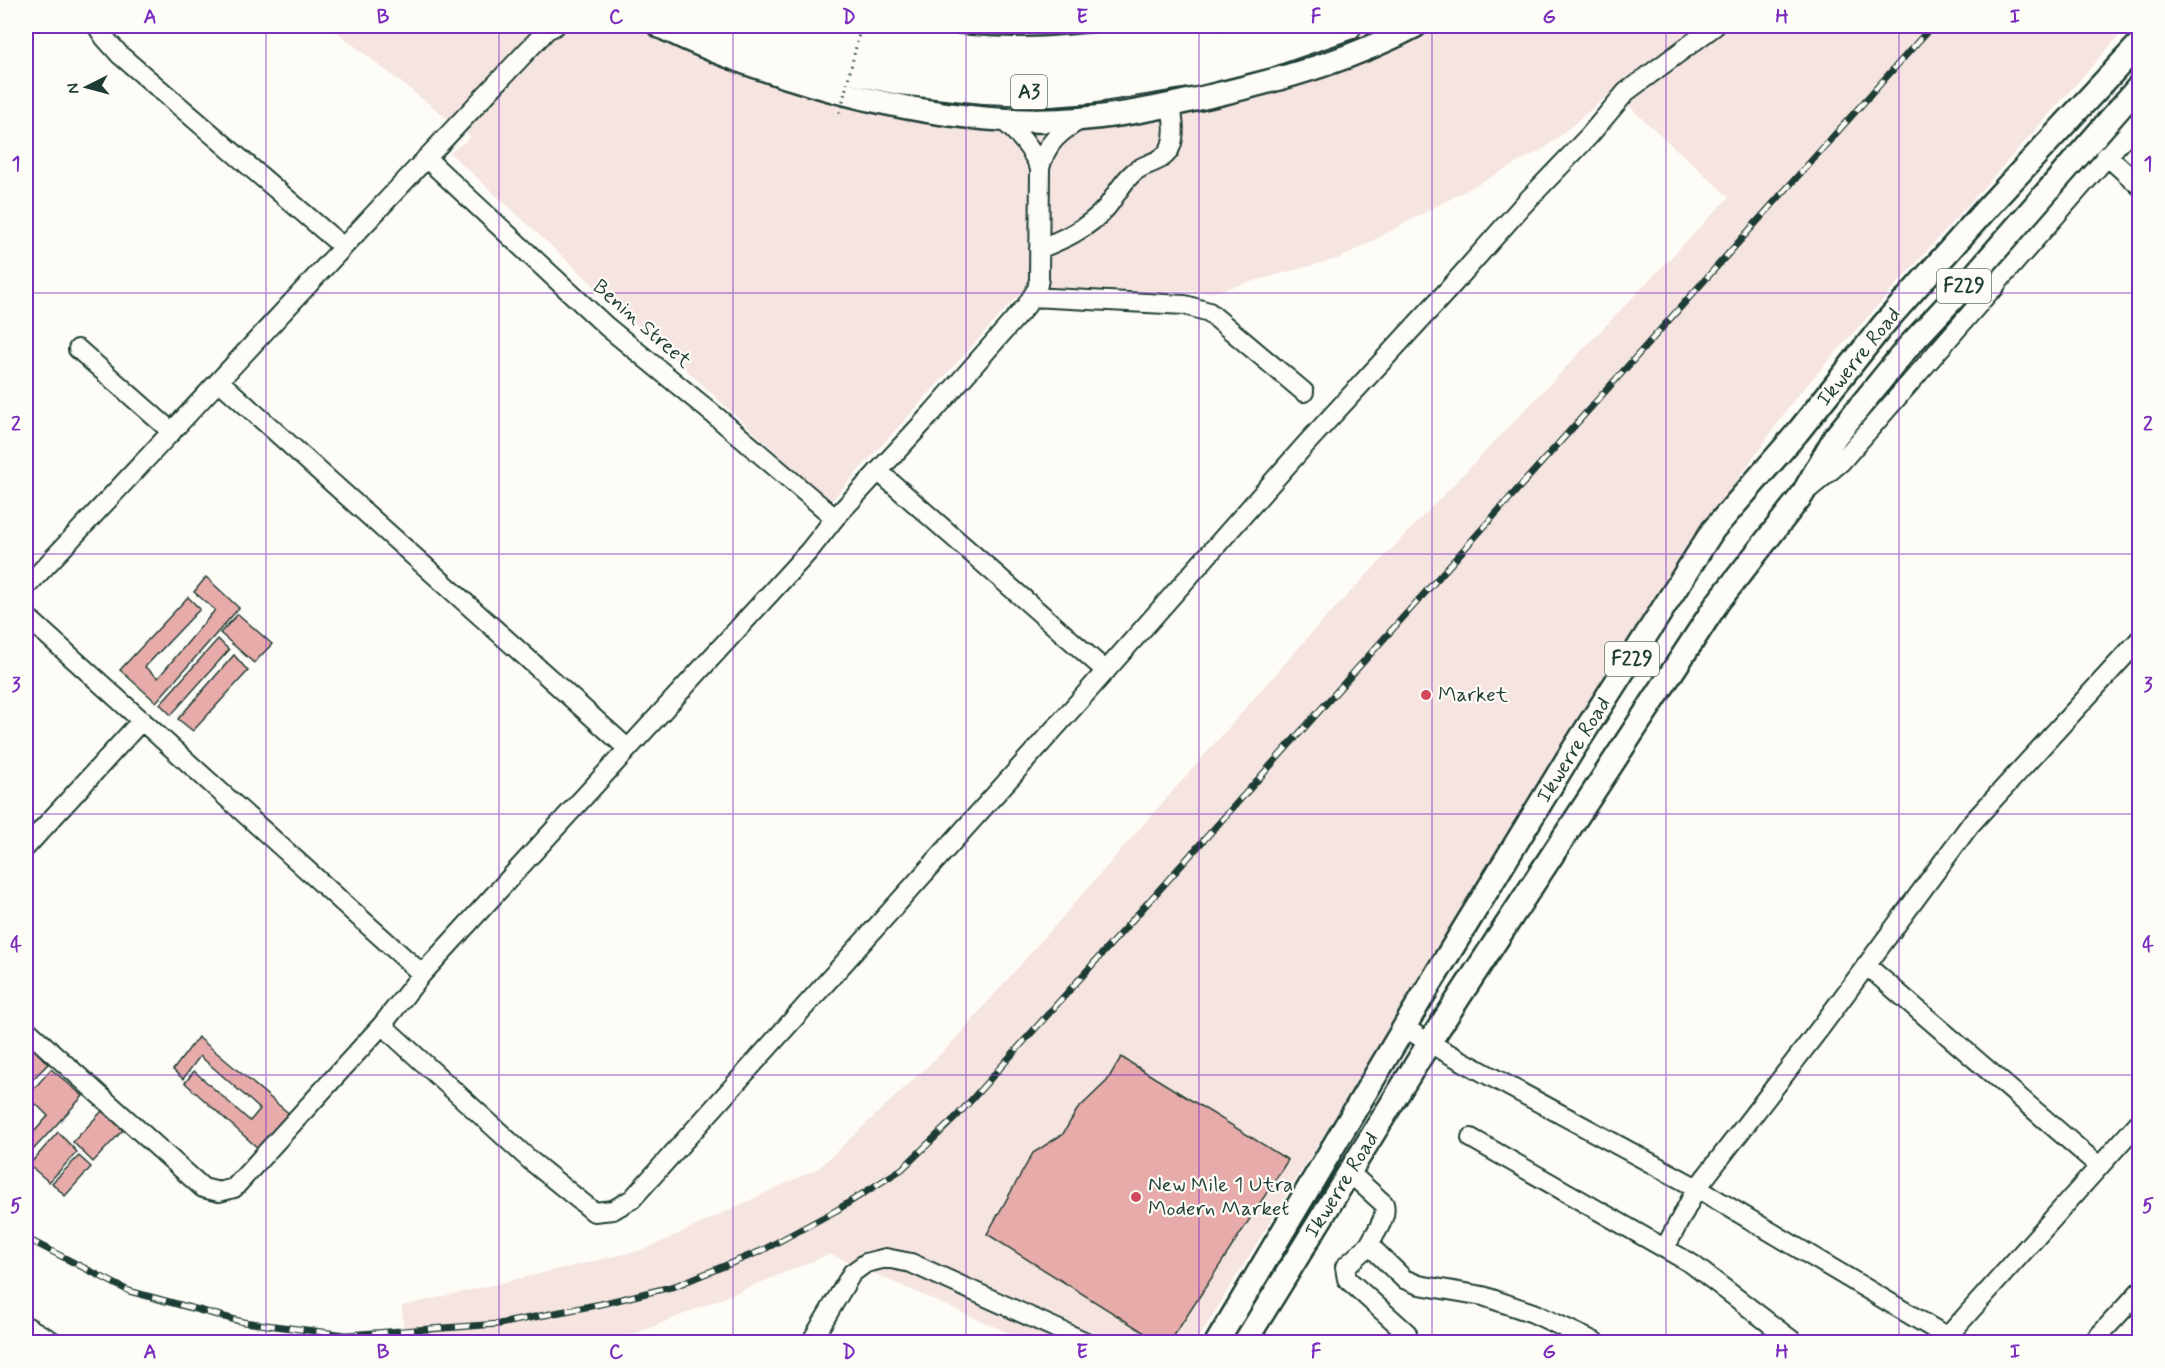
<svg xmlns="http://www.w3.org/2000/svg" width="2165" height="1368" font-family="Mynerve,sans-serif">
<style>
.built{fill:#f6e4e0}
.building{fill:#e7acaa;stroke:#1f3d34;stroke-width:1.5}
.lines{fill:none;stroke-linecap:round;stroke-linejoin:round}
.minor-casing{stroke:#1f3d34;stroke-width:22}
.major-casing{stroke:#1f3d34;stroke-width:27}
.highway-casing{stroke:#1f3d34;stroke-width:30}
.minor{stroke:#fdfcf7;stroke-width:18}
.major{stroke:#fdfcf7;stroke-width:22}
.highway{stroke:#fdfcf7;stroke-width:26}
.rail-casing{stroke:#1f3d34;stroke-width:7}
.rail{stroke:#fdfcf7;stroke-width:4.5;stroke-dasharray:14;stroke-linecap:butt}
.path-bridge{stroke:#1f3d34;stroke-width:3;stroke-dasharray:1.5 4.5;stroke-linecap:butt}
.grid{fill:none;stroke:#7b2cbf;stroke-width:1.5;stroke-opacity:0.55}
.poi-dot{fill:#d1495b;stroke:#fdfcf7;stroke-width:2}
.labels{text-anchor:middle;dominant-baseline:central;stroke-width:4.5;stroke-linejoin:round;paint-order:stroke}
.shield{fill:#fdfcf7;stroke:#62766e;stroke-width:1.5}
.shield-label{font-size:20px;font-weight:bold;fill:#1f3d34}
.street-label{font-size:21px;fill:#1f3d34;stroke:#fdfcf7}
.poi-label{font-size:21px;fill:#1f3d34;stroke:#fdfcf7;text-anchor:start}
.neatline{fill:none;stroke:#7b2cbf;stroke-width:2}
.grid-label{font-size:20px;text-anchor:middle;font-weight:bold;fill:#7b2cbf}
</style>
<rect width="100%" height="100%" fill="#fdfcf7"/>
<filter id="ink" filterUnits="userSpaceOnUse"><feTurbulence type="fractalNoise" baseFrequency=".0167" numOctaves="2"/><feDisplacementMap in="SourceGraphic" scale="12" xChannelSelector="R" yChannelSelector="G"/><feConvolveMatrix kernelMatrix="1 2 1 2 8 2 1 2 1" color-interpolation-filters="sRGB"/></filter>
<g filter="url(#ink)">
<path class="built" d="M 329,26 L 2128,26 L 1796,397 L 1658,593 L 1196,1342 L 1029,1342 L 830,1254 L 615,1342 L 404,1342 L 402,1306 L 646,1249 L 819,1168 L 949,1046 L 1317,627 L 1729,197 L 1634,111 L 1617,88 L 1545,148 L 1340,258 L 1213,292 L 1023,290 L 830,502 L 450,153 L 471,137 Z"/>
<path class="building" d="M 206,577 L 239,608 L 156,702 L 120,670 L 188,597 L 200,609 L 145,667 L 158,678 L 215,610 L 194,592 Z
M 238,614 L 272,644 L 254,663 L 220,633 Z
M 218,639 L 229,650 L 171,715 L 160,704 Z
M 234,655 L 248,671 L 193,731 L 178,719 Z
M 198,1037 L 292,1116 L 260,1150 L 185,1083 L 194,1071 L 250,1121 L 260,1109 L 200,1056 L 183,1079 L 173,1070 Z
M 26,1041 L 48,1064 L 26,1086 Z
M 1121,1057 L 1288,1160 L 1170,1342 L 1159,1342 L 987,1234 L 1033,1153 L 1063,1134 L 1077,1110 L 1107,1081 Z
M 51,1069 L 83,1096 L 32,1151 L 26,1141 L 48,1116 L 36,1104 L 26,1116 L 26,1098 Z
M 102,1111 L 123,1130 L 93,1162 L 73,1142 Z
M 58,1132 L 77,1152 L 49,1182 L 29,1165 Z
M 79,1156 L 91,1167 L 65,1196 L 52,1183 Z"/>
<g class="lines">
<g class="minor-casing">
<path id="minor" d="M 97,26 L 104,37 L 120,55 L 342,246
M 1002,120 C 1019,133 1031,148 1040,168
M 2106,155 L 2140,186
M 426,158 L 606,326 L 718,418 L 835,518
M 1039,249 C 1064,239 1087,229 1106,208 C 1116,196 1121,183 1134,172 C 1146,162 1165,163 1171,146 C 1176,133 1173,118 1171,105
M 1032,297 L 1185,305 L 1209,312 L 1304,392
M 78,349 L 172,432
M 219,381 L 627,748
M 878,471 L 1106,671
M 1810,488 L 1841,462 L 2140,119
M 26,587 C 201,402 372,214 547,30 L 555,26
M 26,616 L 422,974
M 26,847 L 142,720
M 1866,965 L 2099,1166
M 382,1025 L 531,1161 L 594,1212 L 613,1210 L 632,1199 L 1081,699 L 1306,444 L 1447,291 L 1523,205 L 1589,136 L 1626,92 L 1715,26
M 1404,1027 L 1429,1043 L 1697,1188 L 1956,1342
M 26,1029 L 203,1188 L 219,1192 L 234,1188 L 382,1025 L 422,974 L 809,551 L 835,518 L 932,413 L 1026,306 L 1037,289 L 1039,279 L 1040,168 C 1046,143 1060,131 1082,119
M 1471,1138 L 1692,1264 L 1794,1342
M 1350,1173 L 1384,1204 C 1388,1217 1375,1233 1369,1245 L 1404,1279 L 1419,1285 L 1483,1296 L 1533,1313 L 1595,1342
M 1369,1245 L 1345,1267 L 1347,1279 L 1407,1333
M 1665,1248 L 1697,1188 L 1821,1027 L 1970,825 L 2140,639
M 26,1326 L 54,1342
M 1947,1337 L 2140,1121
M 811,1342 L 852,1273 L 866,1263 L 886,1258 L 911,1263 L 1086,1342
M 2093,1342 L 2140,1291"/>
</g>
<g class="major-casing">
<path id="major" d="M 659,26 C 779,84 946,130 1080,119 C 1129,115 1176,104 1223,93 C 1290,77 1355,58 1415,26
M 844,26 C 897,40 957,48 1012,49 C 1044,50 1077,46 1109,43 C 1144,39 1179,35 1213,26
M 1963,288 L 1993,286
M 1217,1342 L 1421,999 L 1571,753 L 1713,530 L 1797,433 L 1883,325 L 1987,208 L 2140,43
M 1245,1342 L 1429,1043 L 1718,602 L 1802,495 L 1835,437 L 1908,347 L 1963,288 L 2140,85"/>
</g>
<g class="highway-casing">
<path id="highway" d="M 711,26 L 767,49 L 828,66 L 899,81 L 984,90 L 1051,93 L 1090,90 L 1194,73 L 1265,55 L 1348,26
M 775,26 C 932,85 1127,82 1284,26"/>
</g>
<use href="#minor" class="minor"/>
<use href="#major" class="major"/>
<use href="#highway" class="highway"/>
<g class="rail-casing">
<path id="rail" d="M 26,1238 L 129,1291 L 243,1322 L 346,1335 L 499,1324 L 601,1304 L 675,1286 L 761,1251 L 837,1210 L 902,1169 L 957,1116 L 1932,26"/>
</g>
<use href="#rail" class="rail"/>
<path class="path-bridge" d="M 840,113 L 861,26"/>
</g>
</g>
<path class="grid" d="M 266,26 L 266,1342M 499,26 L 499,1342M 733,26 L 733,1342M 966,26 L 966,1342M 1199,26 L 1199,1342M 1432,26 L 1432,1342M 1666,26 L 1666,1342M 1899,26 L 1899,1342M 26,293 L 2140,293M 26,554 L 2140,554M 26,814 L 2140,814M 26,1075 L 2140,1075"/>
<g class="poi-dot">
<circle cx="1426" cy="695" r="6"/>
<circle cx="1136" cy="1197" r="6"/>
</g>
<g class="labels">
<g class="shield">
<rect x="1011" y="75" width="36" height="34" rx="4.5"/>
<rect x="1937" y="269" width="54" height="34" rx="4.5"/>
<rect x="1605" y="642" width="54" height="34" rx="4.5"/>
</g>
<g class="shield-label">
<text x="1029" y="92">A3</text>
<text x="1964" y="286">F229</text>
<text x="1632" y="659">F229</text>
</g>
<g class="street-label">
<text transform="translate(642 324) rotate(41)">Benin Street</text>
<text transform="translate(1859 357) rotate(-51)">Ikwerre Road</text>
<text transform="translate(1574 750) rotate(-58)">Ikwerre Road</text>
<text transform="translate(1342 1185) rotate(-58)">Ikwerre Road</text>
</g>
<g class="poi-label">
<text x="1438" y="695">Market</text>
<text x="1148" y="1185">New Mile 1 Utra<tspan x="1148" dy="24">Modern Market</tspan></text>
</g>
</g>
<rect width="2165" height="1368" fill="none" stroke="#fdfcf7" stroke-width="66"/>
<g transform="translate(87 87) rotate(264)" stroke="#fdfcf7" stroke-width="4.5" paint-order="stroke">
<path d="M0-4.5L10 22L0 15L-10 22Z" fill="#1f3d34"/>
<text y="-9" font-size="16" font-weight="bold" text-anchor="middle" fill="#1f3d34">N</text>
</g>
<rect x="33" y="33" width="2099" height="1302" class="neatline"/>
<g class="grid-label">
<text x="150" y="23">A</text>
<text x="383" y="23">B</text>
<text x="616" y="23">C</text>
<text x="849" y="23">D</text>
<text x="1082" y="23">E</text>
<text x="1316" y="23">F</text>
<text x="1549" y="23">G</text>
<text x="1782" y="23">H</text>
<text x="2015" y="23">I</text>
<text x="16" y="170">1</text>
<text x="2148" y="170">1</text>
<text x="16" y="430">2</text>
<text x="2148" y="430">2</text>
<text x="16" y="691">3</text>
<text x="2148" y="691">3</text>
<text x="16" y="951">4</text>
<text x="2148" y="951">4</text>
<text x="16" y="1212">5</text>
<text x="2148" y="1212">5</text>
<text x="150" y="1358">A</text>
<text x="383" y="1358">B</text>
<text x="616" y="1358">C</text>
<text x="849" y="1358">D</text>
<text x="1082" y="1358">E</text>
<text x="1316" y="1358">F</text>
<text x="1549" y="1358">G</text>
<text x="1782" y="1358">H</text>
<text x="2015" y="1358">I</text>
</g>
</svg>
